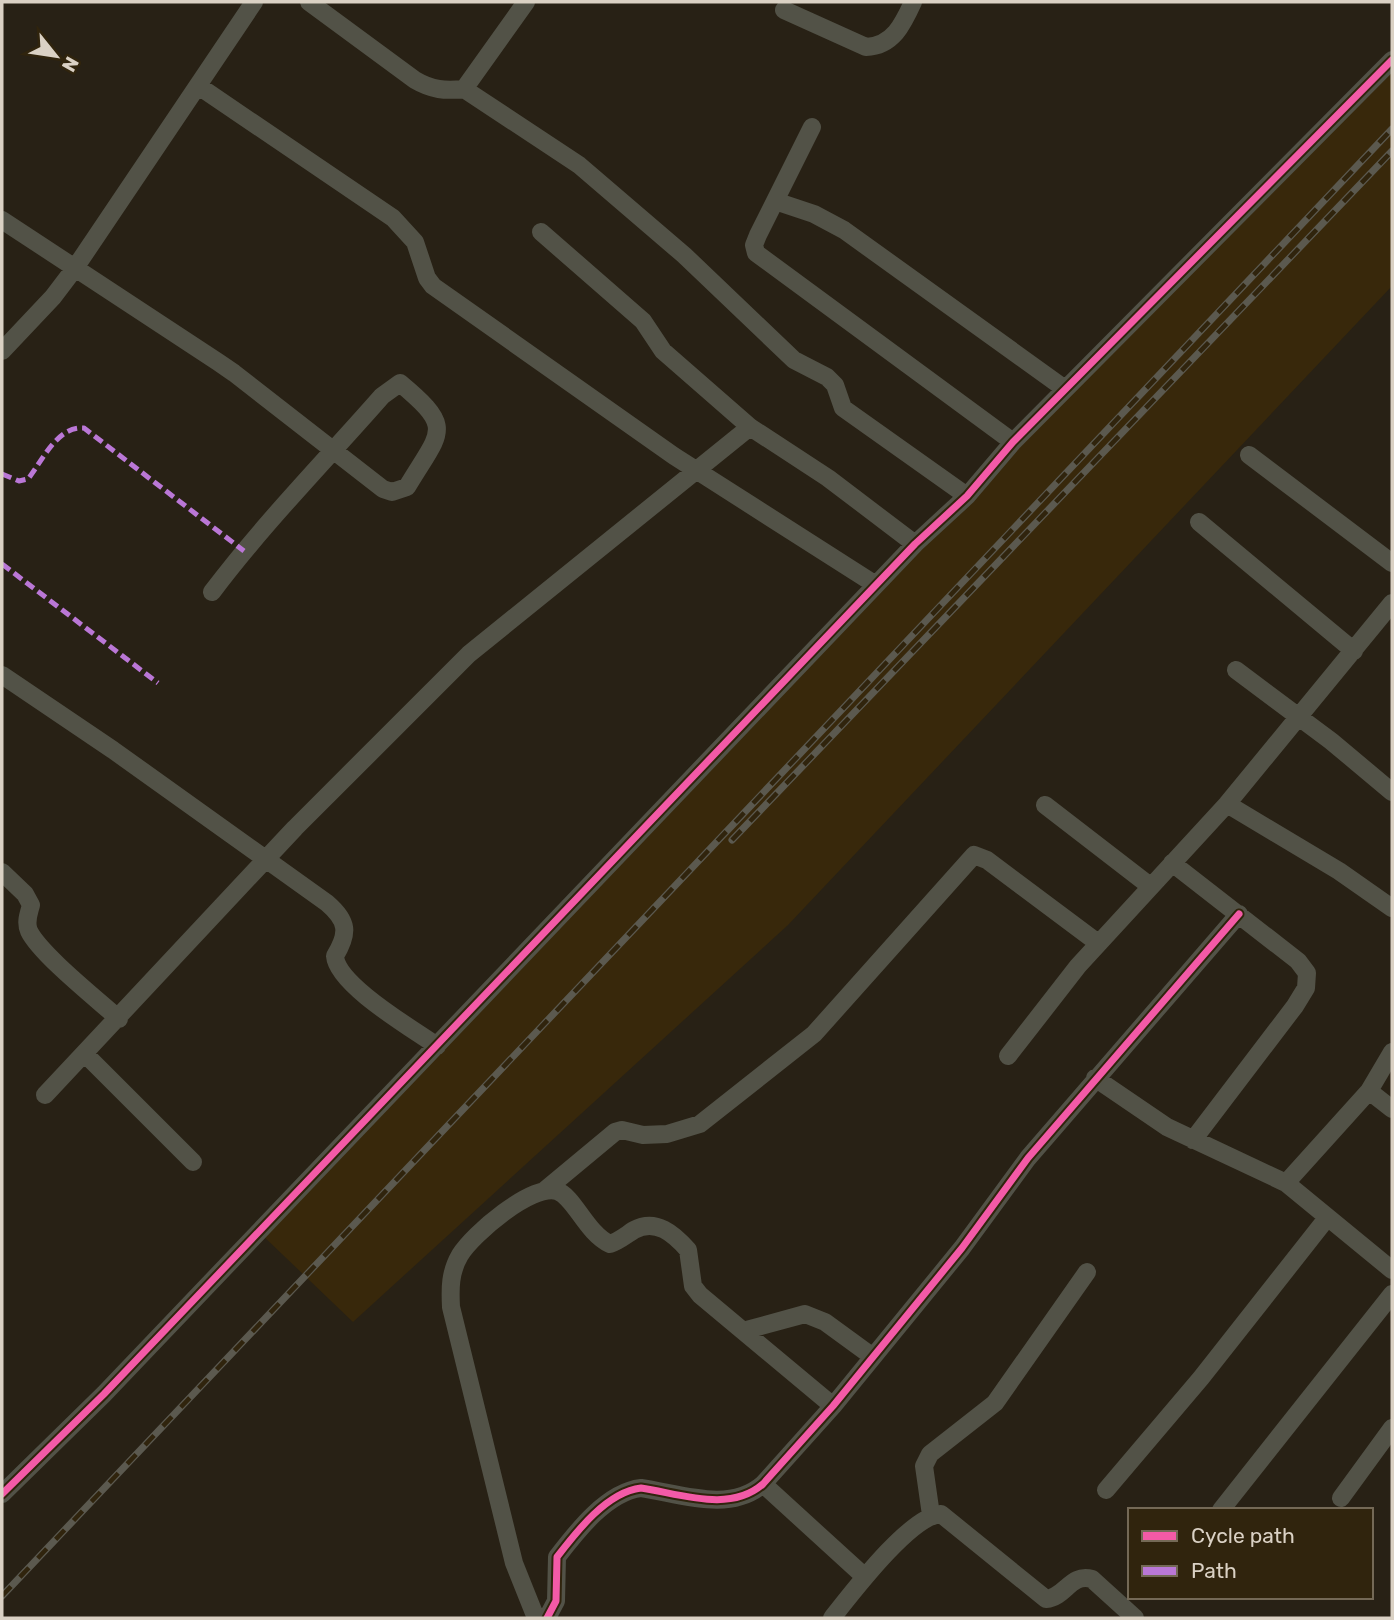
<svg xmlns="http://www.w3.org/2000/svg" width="1394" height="1620" font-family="Rubik,sans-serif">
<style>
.built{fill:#38280b}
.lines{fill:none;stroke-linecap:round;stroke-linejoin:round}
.street{stroke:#525247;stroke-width:18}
.rail-casing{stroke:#5b594f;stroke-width:7}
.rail{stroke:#30240d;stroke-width:4.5;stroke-dasharray:13;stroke-linecap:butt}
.quiet{stroke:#ba77d6;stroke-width:5;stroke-dasharray:10 5;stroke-linecap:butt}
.cycleway-casing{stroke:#30240d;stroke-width:11}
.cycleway{stroke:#f35aa7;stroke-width:7}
</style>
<rect width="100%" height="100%" fill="#282115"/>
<path class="built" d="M 1392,53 L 1392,286 L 788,925 L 353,1322 L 260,1233 Z"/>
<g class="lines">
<path class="street" d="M 309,2 L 415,80 C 432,90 445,91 464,89 L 579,165 L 684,255 L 794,360 L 827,377 L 835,385 L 843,408 L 967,496
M 784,10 L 866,47 C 893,46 903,24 913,2
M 200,87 L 393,218 L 415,242 L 427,278 L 433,286 L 674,456 L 876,585
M 464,89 L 526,2
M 812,127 L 758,235 L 754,245 L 756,253 L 1013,442
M 775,201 L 814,214 L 844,230 L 1065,389
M 2,220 L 218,362 L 234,373 L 383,489 L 392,492 L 407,487 C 441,430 455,429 400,383 L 382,396 C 325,461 264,523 212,592
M 541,232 L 643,321 L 663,351 L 750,427 L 828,478 L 915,544
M 2,351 L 53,297 L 75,268 L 254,2
M 1249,455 L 1392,563
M 1199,522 L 1354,651
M 1236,670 L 1331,741 L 1392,792
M 2,675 L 113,750 L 327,903 C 348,921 349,933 335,956 C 337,985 413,1029 437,1046
M 1227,804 L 1339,871 L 1392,908
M 1045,805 L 1150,886
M 1172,863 L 1298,961 L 1307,973 L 1306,988 L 1295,1006 L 1193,1140
M 2,872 L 25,894 L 31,905 C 29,913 25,922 29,931 C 40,954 98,1000 119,1019
M 85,1054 L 193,1162
M 1008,1056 L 1078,966 L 1227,804 L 1392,603
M 1095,1078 L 1167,1127 L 1286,1183 L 1392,1270
M 1369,1091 L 1392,1109
M 45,1095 L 295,828 L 469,654 L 750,427
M 1286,1183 L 1369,1091 L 1392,1052
M 544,1191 L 615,1132 L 622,1130 L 643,1135 L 667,1134 L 700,1124 L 814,1034 L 974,855 L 987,860 L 1098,943
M 743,1331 L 805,1314 L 825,1322 L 873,1357
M 763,1484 L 865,1577
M 1106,1490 L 1201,1378 L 1327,1218
M 2,1494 L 104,1394 L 915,544 L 967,496 L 1013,442 L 1392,60
M 1341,1498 L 1392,1428
M 1221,1510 L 1392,1294
M 931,1515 L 924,1466 L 930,1454 L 995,1403 L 1087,1272
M 536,1618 L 514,1563 L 451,1307 C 450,1288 450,1272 460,1255 C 473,1234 531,1184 557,1191 C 574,1196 586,1233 610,1244 C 619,1241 626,1235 634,1230 C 656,1218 674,1234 688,1250 L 693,1286 L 700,1295 L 833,1406
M 547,1618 L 556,1601 L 557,1557 C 577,1531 607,1492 641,1488 C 681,1494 730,1513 763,1484 L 833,1406 L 962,1248 L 1028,1158 L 1239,914
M 832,1618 C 852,1593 910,1516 941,1514 L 1046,1599 C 1066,1597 1070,1573 1092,1579 L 1135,1618"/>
<g class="rail-casing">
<path id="rail" d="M 732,840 L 1392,151
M 2,1596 L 1392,129"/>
</g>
<use href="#rail" class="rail"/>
<path class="quiet" d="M 2,474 L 19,481 L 28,479 C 43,460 57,426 84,428 L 244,551
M 2,564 L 158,683"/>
<g class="cycleway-casing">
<path id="cycleway" d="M 2,1494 L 104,1394 L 915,544 L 967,496 L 1013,442 L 1392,60
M 547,1618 L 556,1601 L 557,1557 C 577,1531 607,1492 641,1488 C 681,1494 730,1513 763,1484 L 833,1406 L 962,1248 L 1028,1158 L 1239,914"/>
</g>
<use href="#cycleway" class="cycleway"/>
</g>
<rect width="1394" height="1620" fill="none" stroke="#dad1c4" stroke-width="7"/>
<rect x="1128" y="1508" width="245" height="91" fill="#30240d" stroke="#746956" stroke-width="2"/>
<rect x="1142" y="1531" width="35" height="10" fill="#f35aa7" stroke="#746956" stroke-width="2"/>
<text x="1191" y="1543" font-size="21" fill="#dad1c4">Cycle path</text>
<rect x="1142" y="1566" width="35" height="10" fill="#ba77d6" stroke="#746956" stroke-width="2"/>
<text x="1191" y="1578" font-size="21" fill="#dad1c4">Path</text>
<g transform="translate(56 56) rotate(120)" stroke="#30240d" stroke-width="5" paint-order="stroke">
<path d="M0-5L12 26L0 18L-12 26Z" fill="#dad1c4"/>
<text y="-10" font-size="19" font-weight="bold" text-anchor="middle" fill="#dad1c4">N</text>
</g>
</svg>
